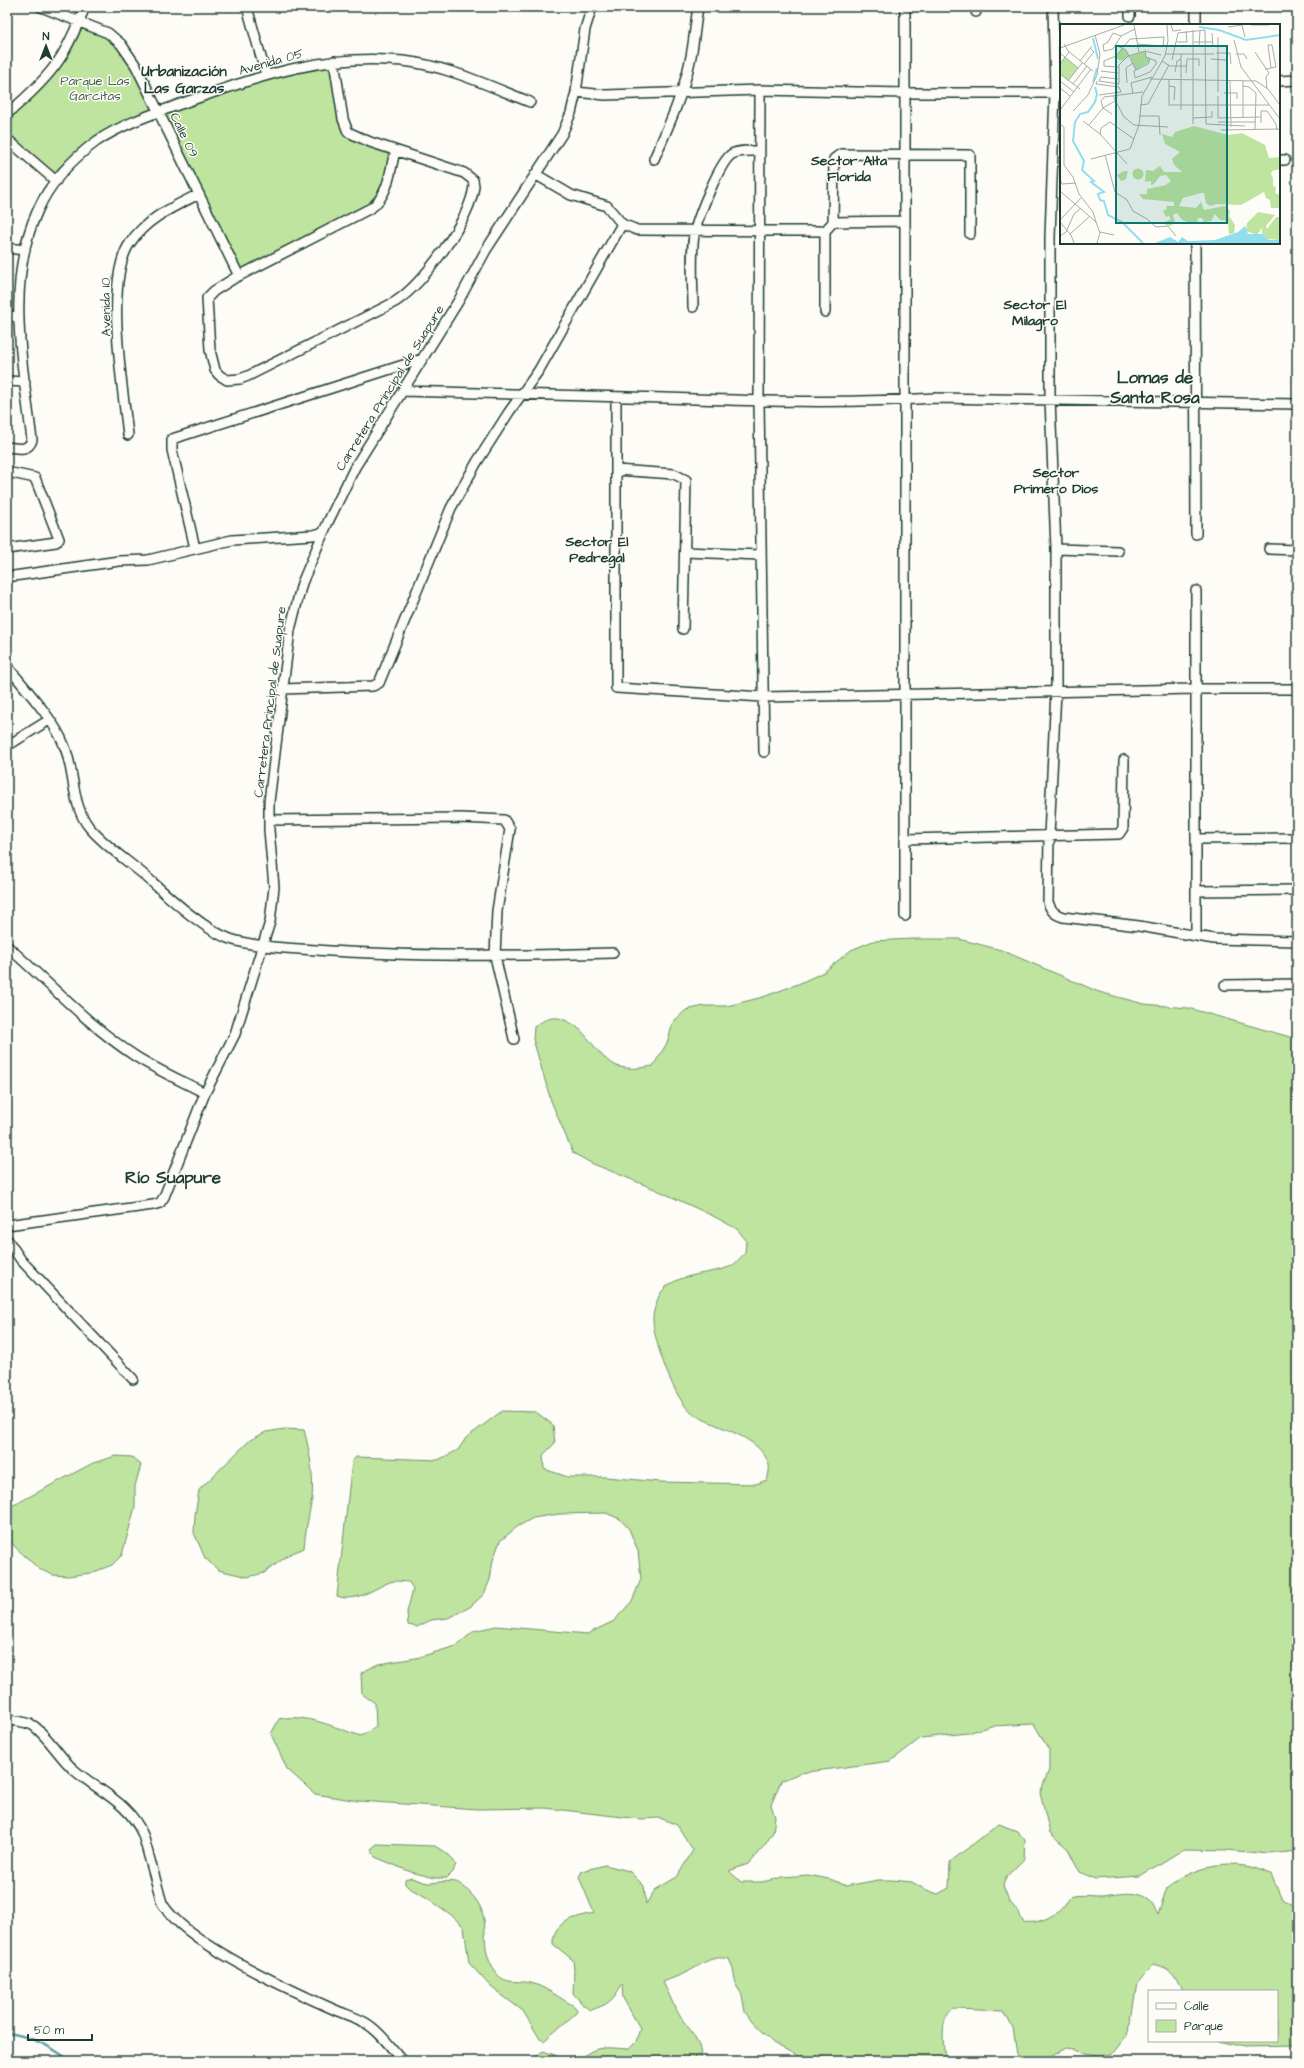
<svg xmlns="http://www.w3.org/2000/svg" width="1304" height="2068" font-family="'Architects Daughter',sans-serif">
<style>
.green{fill:#bfe49f;stroke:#6f906a}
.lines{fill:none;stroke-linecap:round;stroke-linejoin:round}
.stream{stroke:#639ea4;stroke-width:2.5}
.street-casing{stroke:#1f3d34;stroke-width:12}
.street{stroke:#fdfcf7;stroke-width:9}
.labels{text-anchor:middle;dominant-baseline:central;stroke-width:3;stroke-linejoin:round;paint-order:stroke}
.street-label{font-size:13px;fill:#1f3d34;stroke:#fdfcf7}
.park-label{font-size:13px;fill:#3f5e49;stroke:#fdfcf7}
.neighbourhood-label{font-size:14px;font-weight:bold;fill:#1f3d34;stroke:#fdfcf7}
.quarter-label{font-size:15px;font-weight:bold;fill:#1f3d34;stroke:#fdfcf7}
.district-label{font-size:17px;font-weight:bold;fill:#1f3d34;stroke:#fdfcf7}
.inset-river{fill:none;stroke:#90deef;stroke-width:2}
.inset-road{fill:none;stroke:#a4b0a9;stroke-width:1}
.view{fill:#0f766e;fill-opacity:0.15;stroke:#0f766e;stroke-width:2}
.inset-edge{fill:none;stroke:#1f3d34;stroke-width:2}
</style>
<rect width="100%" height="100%" fill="#fdfcf7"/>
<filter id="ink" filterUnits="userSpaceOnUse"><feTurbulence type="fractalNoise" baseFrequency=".025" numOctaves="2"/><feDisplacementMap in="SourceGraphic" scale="8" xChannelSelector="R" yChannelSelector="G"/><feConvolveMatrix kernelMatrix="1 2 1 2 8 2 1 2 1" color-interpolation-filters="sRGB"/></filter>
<g filter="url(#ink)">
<path class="green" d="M 78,21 L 116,39 L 158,112 L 217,92 L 334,61 L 345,127 L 395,151 L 381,199 L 239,276 L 158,112 L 109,134 L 56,181 L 7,139 L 7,114 L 36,87 Z
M 912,939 L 959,939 L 1001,950 L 1099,992 L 1144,1004 L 1188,1008 L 1297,1039 L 1297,1851 L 1268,1854 L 1227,1850 L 1184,1849 L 1140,1876 L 1095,1879 L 1080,1872 L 1068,1849 L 1050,1833 L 1040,1793 L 1049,1770 L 1049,1750 L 1034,1724 L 991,1726 L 968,1733 L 921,1738 L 891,1761 L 800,1773 L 781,1781 L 771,1805 L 775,1817 L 773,1832 L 765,1845 L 748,1864 L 729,1871 L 741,1882 L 762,1882 L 783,1877 L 808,1875 L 834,1880 L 846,1886 L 878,1880 L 892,1880 L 912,1882 L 924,1889 L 938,1894 L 949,1888 L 950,1862 L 999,1824 L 1017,1831 L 1025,1840 L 1024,1859 L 1007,1876 L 1003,1885 L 1009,1901 L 1019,1913 L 1023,1922 C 1036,1924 1048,1919 1059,1911 C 1064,1907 1066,1901 1071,1897 C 1077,1894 1091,1896 1099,1896 C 1116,1896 1136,1887 1151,1902 C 1154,1905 1156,1912 1158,1915 L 1167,1888 C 1197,1864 1234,1858 1271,1874 L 1282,1900 L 1297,1909 L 1297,2046 L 1246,2047 L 1216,2041 L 1277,2041 L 1277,1991 L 1183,1991 C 1175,1974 1171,1968 1153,1964 L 1138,1983 L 1132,2019 L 1127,2035 L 1112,2054 L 1100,2056 L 1085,2054 L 1074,2048 L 1066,2047 L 1044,2060 L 1024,2059 L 1017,2053 L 1013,2029 L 1004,2011 L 954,2009 C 938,2018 944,2045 945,2061 L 823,2061 L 798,2056 L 773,2043 L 753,2023 L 745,2012 L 742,1995 L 736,1985 L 733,1968 L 729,1959 C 714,1955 705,1962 693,1969 C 684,1974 673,1978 663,1982 C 668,1992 672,2002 677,2011 C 687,2029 702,2038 701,2061 L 579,2061 C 594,2044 608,2048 629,2049 L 636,2042 L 640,2028 L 623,1998 L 622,1984 C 613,2000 610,2004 591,2010 L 584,2006 L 573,1993 L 574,1970 L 573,1960 L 553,1944 C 552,1921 576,1917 594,1913 L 579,1877 L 582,1871 L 605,1865 L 629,1871 L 644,1886 L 646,1904 L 655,1890 L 677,1877 L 693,1850 L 677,1825 L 660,1818 L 640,1819 L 545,1808 L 478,1809 L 359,1801 L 315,1794 L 287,1769 L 271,1734 L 279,1719 C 305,1713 336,1728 361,1736 L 376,1727 L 375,1703 L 362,1694 L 361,1673 L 378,1664 L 416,1658 L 456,1646 L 474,1631 L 496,1626 L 587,1634 L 614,1621 L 632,1601 L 641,1579 L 638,1551 L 629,1529 L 620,1519 L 606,1513 L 559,1514 L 533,1518 L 517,1527 L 500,1541 L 493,1560 L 490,1580 L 484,1594 L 470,1607 L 448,1618 L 431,1620 L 417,1627 L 408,1625 L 407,1612 L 413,1589 L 409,1582 C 403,1582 395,1580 390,1582 C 373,1589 356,1603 337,1596 L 352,1461 L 356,1457 L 438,1460 L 458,1450 L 466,1438 L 502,1411 L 536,1412 L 553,1425 L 555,1443 L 543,1455 L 544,1469 L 568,1477 L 606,1477 L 660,1482 L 756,1484 L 767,1480 C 768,1476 770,1470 769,1465 C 761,1436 716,1428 693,1414 C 675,1402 654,1342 653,1321 C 652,1314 657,1300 660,1294 C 673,1273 709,1275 729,1267 C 735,1265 741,1257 745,1253 L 746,1240 L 737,1229 L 715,1217 L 657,1190 L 591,1163 L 573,1153 L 551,1101 L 533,1039 L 534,1027 C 546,1018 554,1015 567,1021 C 590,1031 595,1057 617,1066 C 628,1070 641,1068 653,1066 L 667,1043 L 673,1022 L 686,1010 L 704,1006 L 727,1006 L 763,997 L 798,984 L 824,972 L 851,950 L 873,941 Z
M 285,1429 L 304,1430 C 310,1452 314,1476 312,1499 C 309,1515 305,1532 304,1548 L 290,1554 L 264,1573 L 248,1577 L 218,1570 L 205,1558 L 194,1533 L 195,1515 L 199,1490 L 250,1440 L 266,1432 Z
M 116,1456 L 132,1457 L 141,1465 L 135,1486 L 135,1507 L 122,1555 L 112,1565 L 91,1573 L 68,1576 L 53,1575 L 39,1569 L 14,1546 L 7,1534 L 7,1520 L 10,1507 L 93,1463 Z
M 377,1844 L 435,1846 L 449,1855 L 456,1864 L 453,1872 L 447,1878 L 435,1878 L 411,1872 L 375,1857 L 371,1849 Z
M 411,1878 C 416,1879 422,1882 428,1883 C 437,1883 447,1880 456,1882 C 460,1883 467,1889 470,1893 C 497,1919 474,1945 497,1974 C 506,1985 519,1980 531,1983 C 546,1987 561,1999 574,2006 L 577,2010 L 576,2013 L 544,2041 L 540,2039 L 523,2011 L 491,1987 L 469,1963 L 464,1927 L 450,1914 L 426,1897 L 409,1888 L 405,1884 L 405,1880 Z
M 543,2051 L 555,2055 L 561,2061 L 530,2061 Z"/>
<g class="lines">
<path class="stream" d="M 7,2033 C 31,2036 51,2046 70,2061"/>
<g class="street-casing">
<path id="street" d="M 41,7 L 108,33 L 121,44 L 136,66 L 239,276
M 247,7 L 266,75
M 905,7 L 905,916
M 976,7 L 976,12
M 1053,7 L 1055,92 L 1050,237 L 1050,399 L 1056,549 L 1056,691 L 1049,836 L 1048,902 C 1051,911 1054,914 1063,917 L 1139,926 L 1214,939 L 1297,941
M 1130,7 L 1130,16
M 1196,7 L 1196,25
M 334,61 L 343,119 L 348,132 L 370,142 L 464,173 L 473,180 L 474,186 C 470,220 424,283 395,302 L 248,376 L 240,379 L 227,380 L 219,375 L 215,370 L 210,350 L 207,298 L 214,291 L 233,279 L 371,208 C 389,195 390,171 395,151
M 1279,81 L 1297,80
M 760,90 L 759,401 L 764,752
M 576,92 L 605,95 L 760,90 L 905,93 L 1060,93
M 7,114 C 26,98 45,81 59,60 C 70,44 77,25 85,7
M 7,139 L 56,181
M 654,159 C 668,127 683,95 690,61 C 694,44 695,25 698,7
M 1279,160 L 1285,160
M 535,174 L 571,195 L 607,206 L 622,224 L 637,230 L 825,231
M 833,222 L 904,221
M 1195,243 L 1196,534
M 7,248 L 25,250
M 693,307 C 693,285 690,250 695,230 C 699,215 720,161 732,154 C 739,150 750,151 759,151
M 825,312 L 825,231 L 833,222 L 834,159 L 841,154 L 970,155 L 970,234
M 7,316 L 19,317
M 7,381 L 25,382
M 402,391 C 490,394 578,396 665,398 C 755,401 845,404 935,398 L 1297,404
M 616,397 L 616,688 L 763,697 L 1196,689 L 1297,689
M 128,435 C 123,389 104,280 130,243 C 147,218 173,207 199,194
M 7,447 C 17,448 28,452 32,440 C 23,366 5,283 37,212 C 49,184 72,159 97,141 C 124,123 156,113 186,102 C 261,76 323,53 403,61 C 448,66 489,86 530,102
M 616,470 L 674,474 L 686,480 L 683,629
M 7,472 L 35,478 L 59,539 L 56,542 L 7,549
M 195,548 L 172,450 L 172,439 L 422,359
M 1056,549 L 1118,551
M 1269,549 L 1297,550
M 685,552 L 760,555
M 7,577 L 119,561 L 148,560 L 232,540 L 313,535 L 324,532
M 1196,591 L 1196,936
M 7,666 C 24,687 55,721 64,745 C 75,770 71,805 89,827 C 104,845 125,859 143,874 C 166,894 202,929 230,939 C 262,949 298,948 331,951 C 425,957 518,956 613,953
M 282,689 L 373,686 L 379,683 L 451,508 L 477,462 L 509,412 L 539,370 L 622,224
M 7,746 L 49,720
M 269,820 L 461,818 L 504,820 L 510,829 L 497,911 L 495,956 L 514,1039
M 905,839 L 1119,834 L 1123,828 L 1124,760
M 1196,839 L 1297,838
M 1196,891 L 1297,890
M 7,946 C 49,983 88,1025 135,1056 C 157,1070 182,1081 205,1093
M 1225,985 L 1297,984
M 7,1225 L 153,1205 L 160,1203 L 164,1197 L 205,1093 L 235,1034 L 270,922 L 274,887 L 269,830 L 269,802 L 290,630 L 302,583 L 328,522 L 355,467 L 459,300 L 486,250 L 562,134 L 571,113 L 576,92 L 585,29 L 592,7
M 7,1239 L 21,1260 L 133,1379
M 7,1720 C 15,1721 26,1721 34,1726 C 49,1738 59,1756 73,1769 C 98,1791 129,1802 143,1835 L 162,1903 C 185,1943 290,1990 333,2009 C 344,2014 355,2017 364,2022 C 380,2031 391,2048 403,2061"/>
</g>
<use href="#street" class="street"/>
</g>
</g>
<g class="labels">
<g class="street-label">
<text transform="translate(271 62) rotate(-16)">Avenida 05</text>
<text transform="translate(184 135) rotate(64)">Calle 09</text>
<text transform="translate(106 307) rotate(-91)">Avenida 10</text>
<text transform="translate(390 388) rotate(-58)">Carretera Principal de Suapure</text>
<text transform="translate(270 702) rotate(-83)">Carretera Principal de Suapure</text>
</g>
<g class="park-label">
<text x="95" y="81">Parque Las<tspan x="95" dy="15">Garcitas</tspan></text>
</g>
<g class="neighbourhood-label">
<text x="849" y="161">Sector Alta<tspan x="849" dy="16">Florida</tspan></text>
<text x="1035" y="305">Sector El<tspan x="1035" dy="16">Milagro</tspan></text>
<text x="1056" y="473">Sector<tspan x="1056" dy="16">Primero Dios</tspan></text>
<text x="597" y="542">Sector El<tspan x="597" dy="16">Pedregal</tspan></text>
</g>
<g class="quarter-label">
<text x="184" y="71">Urbanización<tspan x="184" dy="17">Las Garzas</tspan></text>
</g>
<g class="district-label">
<text x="1155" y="378">Lomas de<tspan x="1155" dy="20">Santa Rosa</tspan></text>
<text x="173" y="1178">Río Suapure</text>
</g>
</g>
<g transform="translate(1060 24)">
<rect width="220" height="220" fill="#fdfcf7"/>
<path d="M 63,24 L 70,32 L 85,27 L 85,32 L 90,35 L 89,38 L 76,46 L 70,32 L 61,37 L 55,33 ZM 5,33 L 18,44 L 8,57 L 0,50 L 0,40 ZM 134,102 L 168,111 L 182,109 L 205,121 L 209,134 L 220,133 L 220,145 L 212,147 L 211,150 L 213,154 L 213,162 L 216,163 L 215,169 L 220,171 L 220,184 L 211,184 L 210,176 L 206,174 L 204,168 L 181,181 L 157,180 L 150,182 L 146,179 L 144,169 L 141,169 L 123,174 L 119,182 L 136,184 L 141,178 L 144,186 L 165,182 L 170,187 L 169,192 L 175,201 L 174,209 L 169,210 L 168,197 L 160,196 L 155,190 L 151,197 L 144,198 L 142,194 L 138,194 L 137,199 L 133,200 L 122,196 L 117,189 L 113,191 L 115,199 L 110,202 L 106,201 L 105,198 L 111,195 L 109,192 L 106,193 L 103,187 L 107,185 L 106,182 L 114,182 L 114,178 L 83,175 L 79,170 L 87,170 L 87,165 L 106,161 L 111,157 L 106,151 L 100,152 L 94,160 L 91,161 L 91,157 L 85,158 L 86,146 L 93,147 L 100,142 L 104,148 L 122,148 L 114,141 L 112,135 L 120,128 L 105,120 L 102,110 L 112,113 L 115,108 ZM72.5 150a5.5 5.5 0 1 1 11 0a5.5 5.5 0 1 1-11 0ZM 64,147 L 68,147 L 66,155 L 61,157 L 57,151 ZM 198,188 L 215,191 L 206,202 L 207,205 L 216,193 L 220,193 L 220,216 L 206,215 L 202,210 L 202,204 L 197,211 L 186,207 L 187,199 Z" fill="#bfe49f"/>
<path d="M 185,202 L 188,210 L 202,210 L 209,216 L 220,216 L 220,219 L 95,219 L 110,213 L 118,218 L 122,213 L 128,217 L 155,216 L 178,208 Z" fill="#90deef"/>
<path class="inset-river" d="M 139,3 L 159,6 L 186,16 L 220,11M 33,14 L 38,35M 33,58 L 37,44M 35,63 L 37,70 L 35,78 L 28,88 L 20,90 L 15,98 L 13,117 L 24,137 L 22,146 L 34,157 L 31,158 L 44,168 L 38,170 L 40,176 L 44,177 L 48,191 L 62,198 L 83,219"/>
<path class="inset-road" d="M 74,1 L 79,28M 111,1 L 113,7 L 121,6M 191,1 L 209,1M 168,3 L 182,1 L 185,13M 152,9 L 153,23M 61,12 L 53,9 L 48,18 L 43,21 L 44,27 L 53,25 L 61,12 L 75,5M 158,13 L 158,68M 174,16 L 181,43 L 220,95M 117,18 L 127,18 L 126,7M 133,18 L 153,18M 4,20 L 8,27 L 33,47M 55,21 L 66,26 L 76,46M 139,23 L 140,6M 0,24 L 64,1M 85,27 L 86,33 L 96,37 L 96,40 L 90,48 L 75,54 L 74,47 L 88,40 L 90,35M 195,28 L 209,49 L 206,53 L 207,65M 0,29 L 18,44M 156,29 L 170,29 L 171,40M 105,30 L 154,30M 121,30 L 121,86M 176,30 L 184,30 L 187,35M 151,35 L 166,36M 112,36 L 118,9 L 145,6 L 146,100 L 185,102M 20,37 L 32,22M 102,37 L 110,42 L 127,42M 0,40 L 9,28M 24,40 L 34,28 L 30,24M 58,43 L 44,42 L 44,37 L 56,32 L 70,15 L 104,13 L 103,22 L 77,20M 205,45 L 207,45 L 211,44 L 216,43 L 212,21 L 208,21 L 211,44M 41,47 L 58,49M 115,48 L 117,37 L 121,35M 126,49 L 127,35 L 139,35 L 139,42M 0,50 L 20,65M 58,55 L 41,53 L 39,57 L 59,60 L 59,41 L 68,32 L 85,27 L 101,31M 90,55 L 196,57 L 208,65 L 220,81M 109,56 L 109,81 L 209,81M 0,57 L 14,68M 8,57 L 22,39M 37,57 L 36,60 L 59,63 L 61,68 L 39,71M 170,57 L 171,103M 183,57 L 183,93M 67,59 L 66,44 L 73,39M 13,60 L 27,42M 109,62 L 115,63 L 114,76M 183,62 L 189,63 L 196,69M 0,64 L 10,72M 73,69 L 71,59 L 92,53M 164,69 L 177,69 L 177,75M 53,72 L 64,93 L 74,101 L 108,103M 158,72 L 158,94M 80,81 L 88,80 L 109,41M 0,86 L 31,45M 13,87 L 28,71 L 37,51 L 40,30 L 35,11M 52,90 L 43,84 L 41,77 L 44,73 L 83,68M 79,92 L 99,92 L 100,111M 133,94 L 152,93 L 152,87M 158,94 L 201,93M 23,97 L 40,110 L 67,140M 158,98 L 195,98M 201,99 L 201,87 L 207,87 L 216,100 L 217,106M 0,100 L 4,103 L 4,141 L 13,153 L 19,170 L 33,188 L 36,198M 133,100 L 133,6M 29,101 L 43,84 L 55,77M 161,106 L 220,105M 195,106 L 196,69M 40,110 L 41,104 L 50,98 L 74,115M 45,131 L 55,168 L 67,176 L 73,187 L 87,195 L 96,203 L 108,202 L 116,212M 31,135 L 70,125 L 79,101 L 82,72 L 105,32 L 108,17 L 107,1M 0,155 L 2,160 L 16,159M 0,167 L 36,198 L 40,209 L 37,219M 0,196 L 21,174M 0,198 L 11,211 L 14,219M 40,208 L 54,211M 10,210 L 30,192M 0,212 L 6,208 L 14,190 L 21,184"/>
<path class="view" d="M 56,22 L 167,22 L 167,199 L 56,199 Z"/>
<rect width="220" height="220" class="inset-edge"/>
</g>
<rect width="1304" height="2068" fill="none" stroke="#fdfcf7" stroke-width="24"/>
<rect x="12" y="12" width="1280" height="2044" fill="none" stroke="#1f3d34" stroke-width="1.5" filter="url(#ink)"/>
<rect x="1148" y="1990" width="130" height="52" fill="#fdfcf7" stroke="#a4b0a9"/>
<rect x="1156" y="2003" width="20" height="6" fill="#fdfcf7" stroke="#a4b0a9"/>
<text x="1184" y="2010" font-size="12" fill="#1f3d34">Calle</text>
<rect x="1156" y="2020" width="20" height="12" fill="#bfe49f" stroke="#a4b0a9"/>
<text x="1184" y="2030" font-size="12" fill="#1f3d34">Parque</text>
<g transform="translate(46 46)" stroke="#fdfcf7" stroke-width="3" paint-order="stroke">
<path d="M0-3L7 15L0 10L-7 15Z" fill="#1f3d34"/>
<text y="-6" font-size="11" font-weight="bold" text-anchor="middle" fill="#1f3d34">N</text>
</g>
<path d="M28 2034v6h64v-6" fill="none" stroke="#1f3d34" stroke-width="2"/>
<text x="34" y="2034" font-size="12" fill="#1f3d34" stroke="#fdfcf7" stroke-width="3" paint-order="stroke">50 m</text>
</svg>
